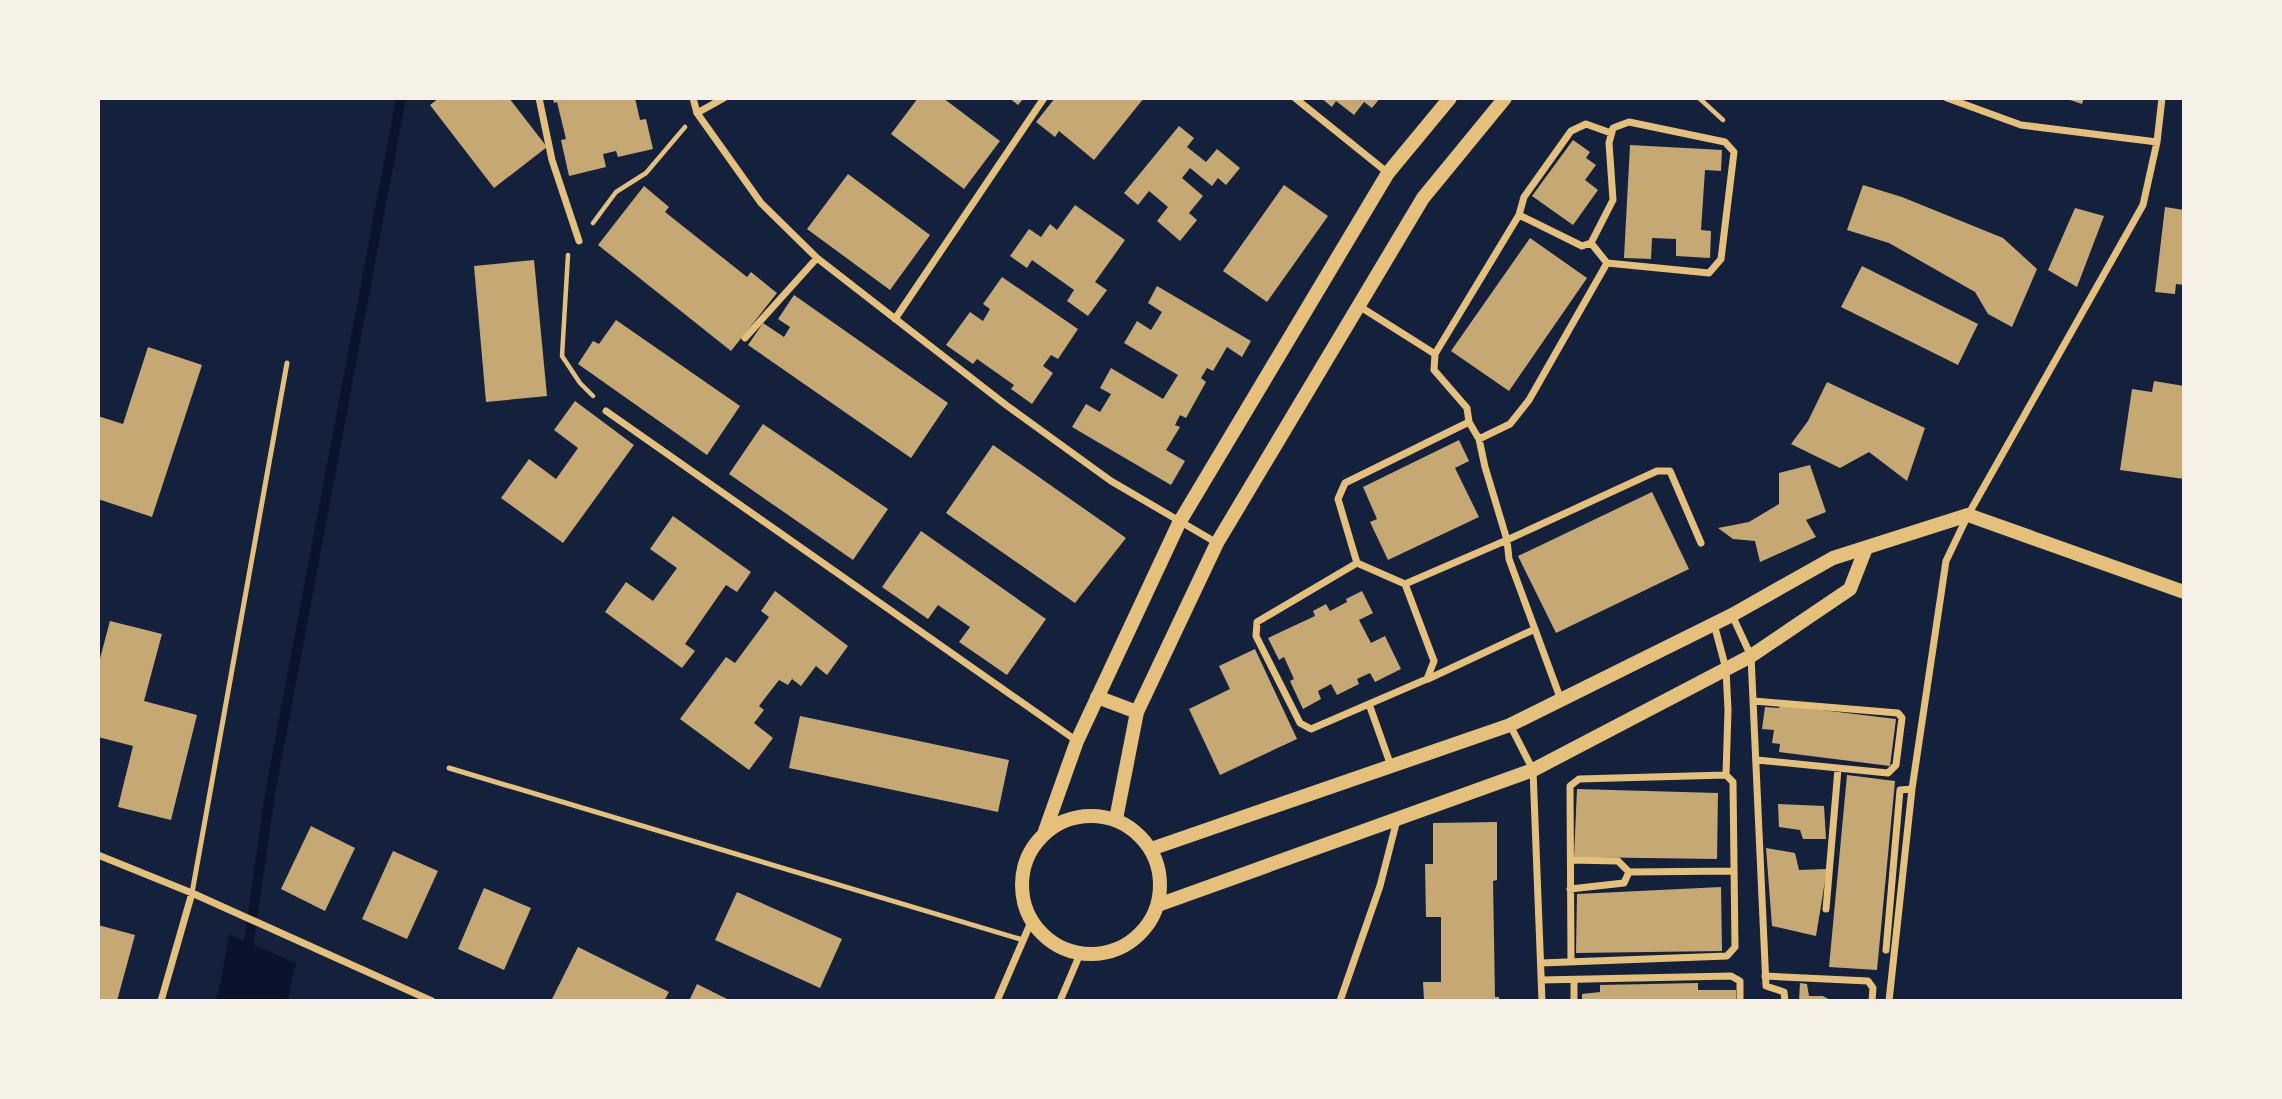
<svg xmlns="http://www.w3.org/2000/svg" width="2282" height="1099" font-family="Poppins,sans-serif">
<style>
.water{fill:#0b132b}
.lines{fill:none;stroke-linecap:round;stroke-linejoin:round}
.stream{stroke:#0b132b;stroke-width:10}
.building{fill:#c6a872}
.path{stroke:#e5c07b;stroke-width:4.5}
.service{stroke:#e5c07b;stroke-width:5}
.minor{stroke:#e5c07b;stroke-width:7}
.secondary{stroke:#e5c07b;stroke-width:14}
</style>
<rect width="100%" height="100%" fill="#14213d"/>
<path class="water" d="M 229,934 L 296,963 L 287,1001 L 215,1001 L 221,981 Z"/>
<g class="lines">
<path class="stream" d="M 247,955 L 270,794 L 401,98"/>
</g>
<path class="building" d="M 439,98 L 509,98 L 547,147 L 494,188 L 430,105 Z
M 553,98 L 635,98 L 640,120 L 646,119 L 653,149 L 618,157 L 616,151 L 603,154 L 606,167 L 569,176 L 561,140 L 566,139 L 557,102 L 554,103 Z
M 918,98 L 943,98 L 1000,141 L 964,189 L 891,134 Z
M 1009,98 L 1024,98 L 1018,105 Z
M 1055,98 L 1144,98 L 1094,160 L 1059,131 L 1055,137 L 1036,122 Z
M 1321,98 L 1380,98 L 1372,108 L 1364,102 L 1354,115 L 1336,101 L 1332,107 Z
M 2064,98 L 2084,98 L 2082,104 Z
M 1179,126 L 1194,138 L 1187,147 L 1206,162 L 1217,149 L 1240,168 L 1226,185 L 1218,178 L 1212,186 L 1190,168 L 1182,178 L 1203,196 L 1189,213 L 1197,220 L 1180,241 L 1157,221 L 1168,207 L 1149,191 L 1138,205 L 1124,193 Z
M 1573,140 L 1590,152 L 1586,158 L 1596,165 L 1585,180 L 1598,190 L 1573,225 L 1532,196 Z
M 1630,145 L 1722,150 L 1721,171 L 1705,170 L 1701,230 L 1711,231 L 1710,258 L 1676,256 L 1676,239 L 1652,238 L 1651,259 L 1624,258 Z
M 848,174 L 930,235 L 890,290 L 807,229 Z
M 1284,185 L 1328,216 L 1267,302 L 1223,271 Z
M 1863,185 L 1902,197 L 2003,238 L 2037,269 L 2012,327 L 1988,314 L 1975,292 L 1889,243 L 1847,230 Z
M 644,186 L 669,207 L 665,212 L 747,277 L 751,272 L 777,293 L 731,351 L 598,245 Z
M 1075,205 L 1125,240 L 1095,282 L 1107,290 L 1088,316 L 1067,301 L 1074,290 L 1032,260 L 1027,268 L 1010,256 L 1029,229 L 1041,237 L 1050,224 L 1057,230 Z
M 2165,207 L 2184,210 L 2184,285 L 2176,284 L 2175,294 L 2155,292 Z
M 2075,208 L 2104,216 L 2077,287 L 2048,270 Z
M 1530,238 L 1587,278 L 1509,391 L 1451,351 Z
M 534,260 L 547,396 L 486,402 L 474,266 Z
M 1862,266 L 1978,324 L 1958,365 L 1841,307 Z
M 1002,277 L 1078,329 L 1058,359 L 1051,355 L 1043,366 L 1053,373 L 1032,404 L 1011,389 L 1014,385 L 977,359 L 973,364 L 946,345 L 970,312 L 983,321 L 990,309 L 983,304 Z
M 1157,286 L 1251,341 L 1242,357 L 1227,347 L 1213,371 L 1207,368 L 1201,378 L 1206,382 L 1186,418 L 1180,415 L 1175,425 L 1180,427 L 1166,450 L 1185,461 L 1171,485 L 1072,427 L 1086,404 L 1100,412 L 1111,394 L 1100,388 L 1111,368 L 1163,399 L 1178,375 L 1124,343 L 1137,321 L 1151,330 L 1162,312 L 1148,303 Z
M 794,295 L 948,403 L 911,458 L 748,345 L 763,323 L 784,337 L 790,327 L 778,319 Z
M 616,320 L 740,406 L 707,455 L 578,364 L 593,341 L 599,344 Z
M 148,347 L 202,365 L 152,517 L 98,499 L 98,416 L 123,424 Z
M 2154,381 L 2184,386 L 2184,479 L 2120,470 L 2132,389 L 2152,392 Z
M 1827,382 L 1925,428 L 1907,481 L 1869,452 L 1840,468 L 1791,444 L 1808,421 Z
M 575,401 L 634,445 L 563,543 L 501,498 L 529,459 L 556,479 L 578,448 L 554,430 Z
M 763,424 L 888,509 L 853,560 L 729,474 Z
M 1459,440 L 1469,461 L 1455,468 L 1479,517 L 1388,560 L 1370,522 L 1377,519 L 1363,487 Z
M 993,445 L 1126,538 L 1075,603 L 946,513 Z
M 1810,465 L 1826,512 L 1806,520 L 1816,537 L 1760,562 L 1755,541 L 1733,539 L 1718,528 L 1749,522 L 1779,504 L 1779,473 Z
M 1652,492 L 1689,569 L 1556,633 L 1518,556 Z
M 673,516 L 751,572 L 737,592 L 726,585 L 685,644 L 695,651 L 682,668 L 605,612 L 626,582 L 653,601 L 677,568 L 650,549 Z
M 921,531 L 1046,619 L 1007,675 L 959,642 L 970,627 L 938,605 L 928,619 L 882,587 Z
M 775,591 L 848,646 L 827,675 L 816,666 L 801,686 L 792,679 L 788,685 L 779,680 L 759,706 L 764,710 L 754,723 L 773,738 L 749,770 L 680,719 L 726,657 L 735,663 L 769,617 L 761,611 Z
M 1362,591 L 1373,613 L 1359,620 L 1371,643 L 1385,636 L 1401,669 L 1375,682 L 1370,673 L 1357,679 L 1359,684 L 1337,695 L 1331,684 L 1318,691 L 1321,699 L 1303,709 L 1290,681 L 1294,679 L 1284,657 L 1279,660 L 1268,638 L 1315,616 L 1313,611 L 1326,604 L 1330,611 L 1347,602 L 1346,599 Z
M 110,621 L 162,634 L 144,701 L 197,715 L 171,820 L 118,807 L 133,746 L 98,737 L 98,666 Z
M 1255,649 L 1297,739 L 1220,775 L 1189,709 L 1230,689 L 1219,666 Z
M 1780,705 L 1896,719 L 1890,766 L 1779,752 L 1780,744 L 1772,743 L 1774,730 L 1762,729 L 1765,707 L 1779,708 Z
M 800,716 L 1009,760 L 998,812 L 789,768 Z
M 1847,775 L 1895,781 L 1877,970 L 1829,967 Z
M 1577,789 L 1718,793 L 1717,859 L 1574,857 Z
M 1778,804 L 1824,806 L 1826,839 L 1803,839 L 1800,830 L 1779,827 Z
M 1497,822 L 1497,880 L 1493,881 L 1495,997 L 1499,997 L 1499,1001 L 1424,1001 L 1423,982 L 1441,982 L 1441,917 L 1426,917 L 1425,864 L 1433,864 L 1433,823 Z
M 311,826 L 355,848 L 325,911 L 281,889 Z
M 1766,848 L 1795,853 L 1799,870 L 1827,869 L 1816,936 L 1772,926 Z
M 393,851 L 438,871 L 407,939 L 362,919 Z
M 1721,887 L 1722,951 L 1576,953 L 1577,894 Z
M 484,888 L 531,908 L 504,970 L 458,949 Z
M 737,892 L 842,939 L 820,988 L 715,940 Z
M 98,925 L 135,935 L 117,1001 L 98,1001 Z
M 578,947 L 669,992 L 664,1001 L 551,1001 Z
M 1698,983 L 1698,990 L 1736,990 L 1736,1001 L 1582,1001 L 1582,994 L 1600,992 L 1600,985 Z
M 1800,983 L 1807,984 L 1809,996 L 1823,996 L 1832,1001 L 1799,1001 Z
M 697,984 L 731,1001 L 689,1001 Z"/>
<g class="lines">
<path class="path" d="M 1699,98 L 1723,120
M 593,223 L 616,192 L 646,173 L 685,127
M 568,255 L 562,356 L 580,383 L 593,396"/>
<path class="service" d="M 449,768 L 1023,940
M 192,893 L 287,363"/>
<path class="minor" d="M 539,98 L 552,160 L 579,241
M 693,98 L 697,113 L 761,203 L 817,258 L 1006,405 L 1111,481 L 1217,543
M 1295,98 L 1388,173
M 1947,98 L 2021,125 L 2157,142
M 697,113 L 724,98
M 1519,215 L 1524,197 L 1571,131 L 1586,124 L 1611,133
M 1359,306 L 1435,354
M 895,319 L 1044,98
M 745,338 L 817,258
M 606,411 L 1077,741
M 1469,422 L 1345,483 L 1338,499 L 1357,563 L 1257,622 L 1256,636 L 1300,723 L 1311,729 L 1427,679 L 1434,661 L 1405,584 L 1507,540 L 1657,471 L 1670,471 L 1701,543
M 1479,439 L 1510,424 L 1529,400 L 1607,263
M 1357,563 L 1405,584
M 1732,615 L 1751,656 L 1766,986 L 1784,992 L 1785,1001
M 1714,624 L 1726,669 L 1728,710 L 1726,775
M 1428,679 L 1535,629
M 1561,700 L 1509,559 L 1507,540 L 1485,467 L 1479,439 L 1469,422 L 1467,408 L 1434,370 L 1435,354 L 1519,215 L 1582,246 L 1591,243 L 1613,200 L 1609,143 L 1613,128 L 1629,122 L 1725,142 L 1734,152 L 1721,259 L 1709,273 L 1607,263 L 1591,243
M 1754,701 L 1898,713 L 1902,718 L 1896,765 L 1888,773 L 1757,760
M 1369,704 L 1391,766
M 1510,725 L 1533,770 L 1542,1001
M 98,855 L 192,893 L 432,1001
M 1571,860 L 1618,861 L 1629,872
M 1570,889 L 1624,883 L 1629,872 L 1734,871
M 1826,909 L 1838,769
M 1886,950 L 1900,790 L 1912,789
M 1541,963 L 1727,956 L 1735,947 L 1733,782 L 1726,775 L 1579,779 L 1570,786 L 1571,961
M 1765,976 L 1868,981 L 1873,988 L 1872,1001
M 1541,980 L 1731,976 L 1740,981 L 1740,1001
M 161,1001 L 192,893
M 997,1001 L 1031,922
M 1060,1001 L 1080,954
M 1340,1001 L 1380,886 L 1397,820
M 1574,1001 L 1574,980
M 1889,1001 L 1912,789 L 1946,561 L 1968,515 L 2143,205 L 2157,142 L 2162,98"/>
<path class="secondary" d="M 1097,697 L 1137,712
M1022 885a69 69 0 1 1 138 0a69 69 0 1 1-138 0Z
M 1116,819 L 1137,712 L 1217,543 L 1423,198 L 1505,98
M 1045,831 L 1077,741 L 1179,523 L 1388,173 L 1450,98
M 1151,849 L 1510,725 L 1732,615 L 1833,558 L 1968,515 L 2184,592
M 1158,905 L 1533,770 L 1751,656 L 1850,589 L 1866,548"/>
</g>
<rect width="2282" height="1099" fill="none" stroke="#f6f1e7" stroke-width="200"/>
</svg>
